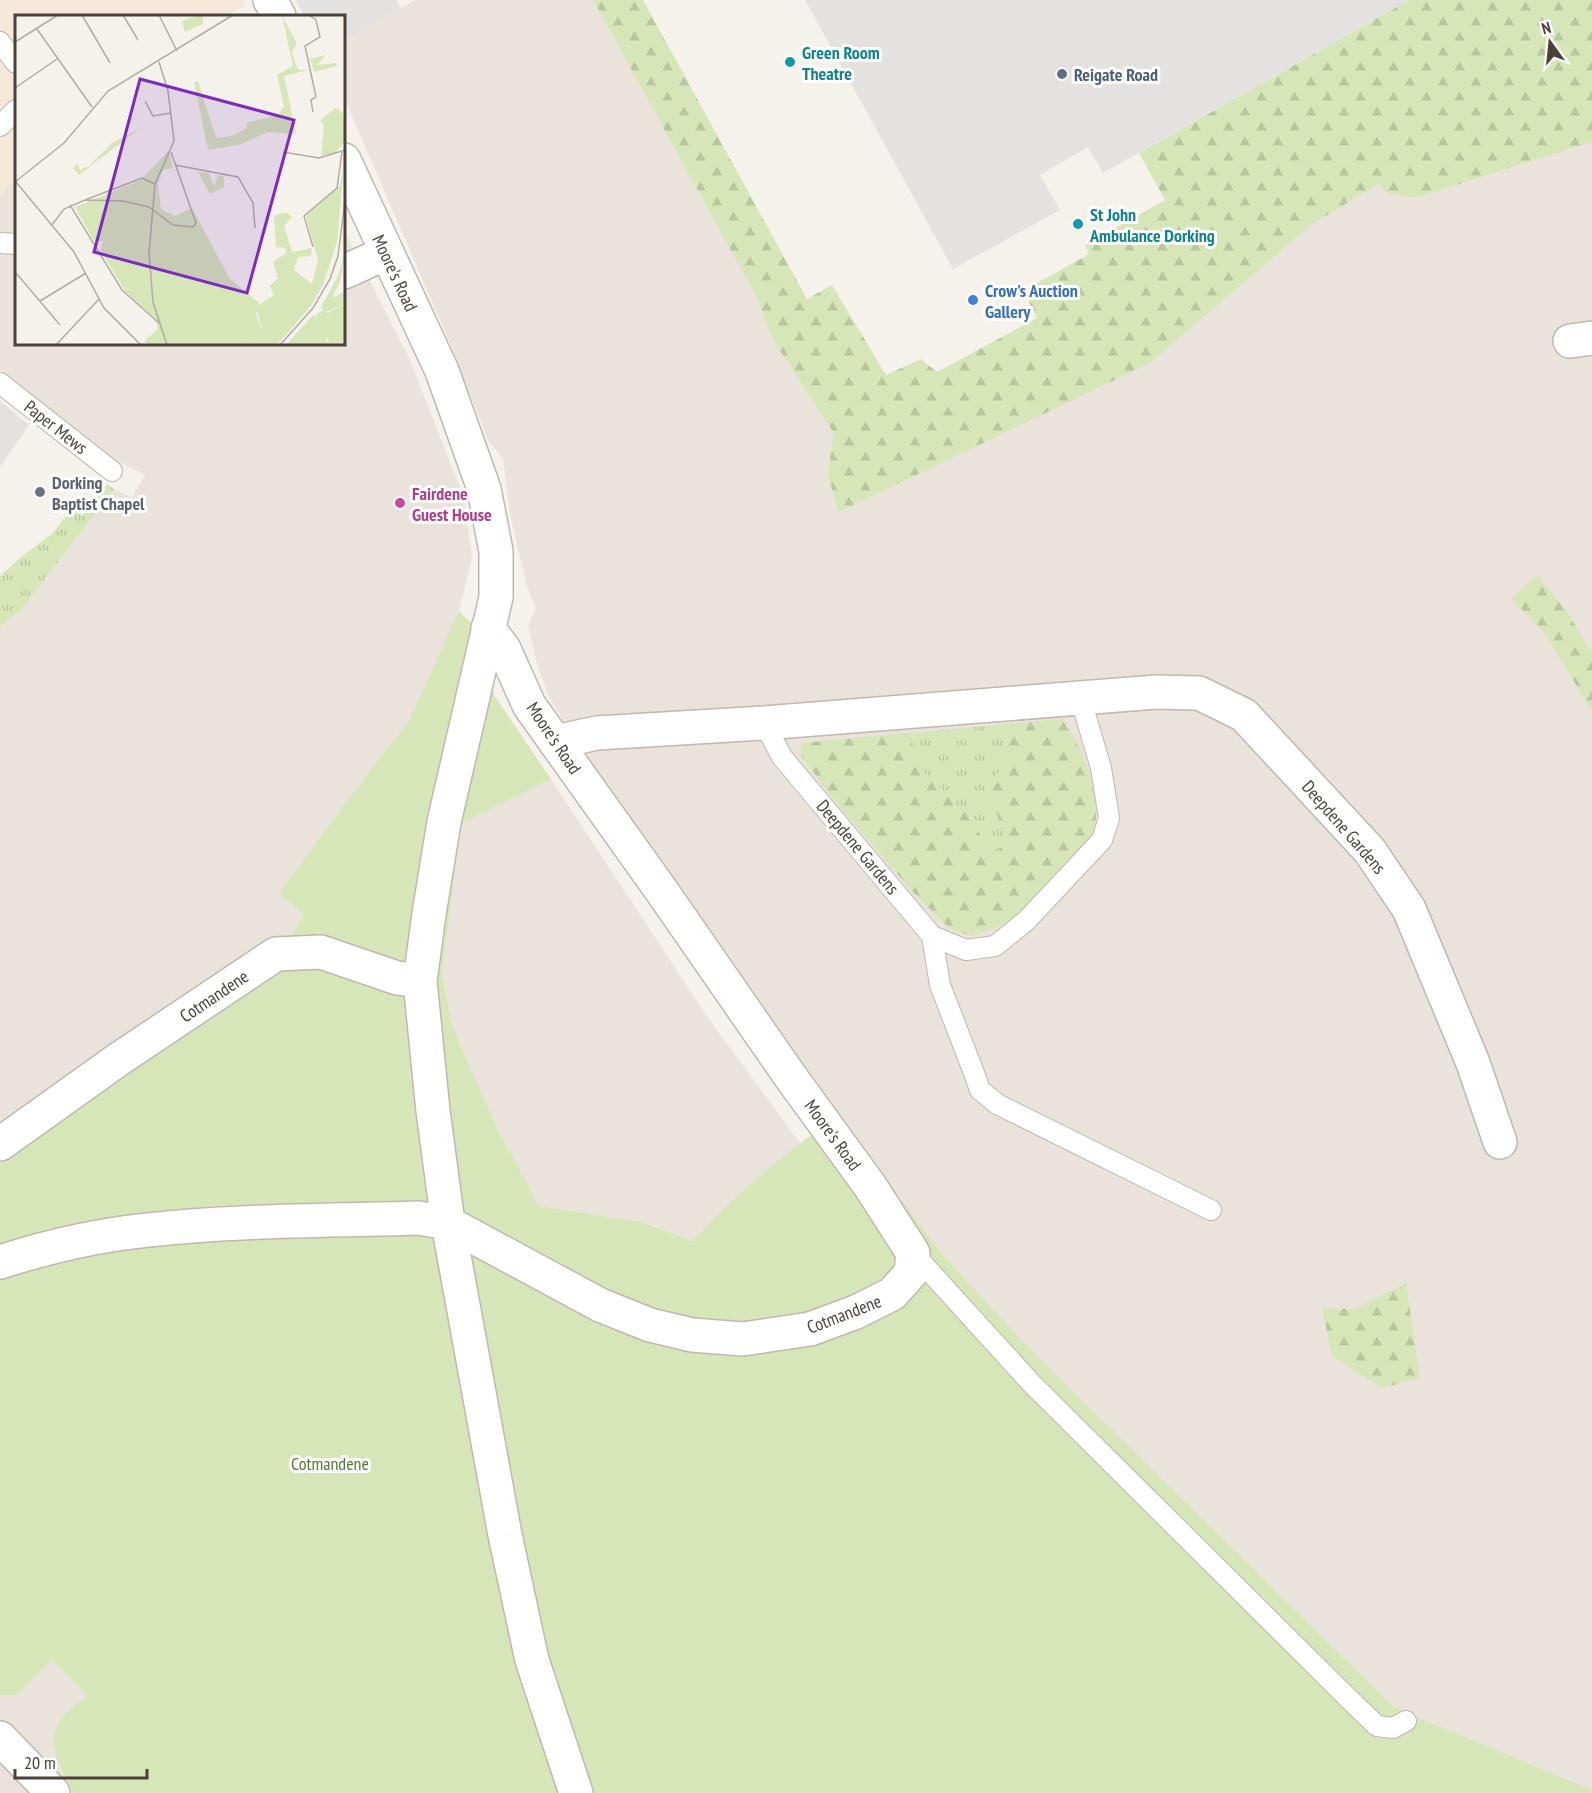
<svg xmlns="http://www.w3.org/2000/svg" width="1592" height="1793" font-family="'PT Sans Narrow',sans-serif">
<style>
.residential{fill:#e9e3db}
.commercial{fill:#f5e7da}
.grass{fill:url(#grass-tufts)}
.forest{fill:url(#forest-firs)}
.park{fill:#d6e6b8}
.parking{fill:#e4e2e0}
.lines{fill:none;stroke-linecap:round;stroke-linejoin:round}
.service-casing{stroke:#c0b8af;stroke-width:22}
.minor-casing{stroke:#c0b8af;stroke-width:36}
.service{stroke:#fff;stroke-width:20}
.minor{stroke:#fff;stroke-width:33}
.culture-dot{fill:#0f9aa8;stroke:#fff;stroke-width:2}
.service-dot{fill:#5c6f8a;stroke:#fff;stroke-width:2}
.shop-dot{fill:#3f7fe0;stroke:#fff;stroke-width:2}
.worship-dot{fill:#6b7280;stroke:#fff;stroke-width:2}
.hotel-dot{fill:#d1479c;stroke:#fff;stroke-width:2}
.labels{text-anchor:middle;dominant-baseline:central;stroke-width:6;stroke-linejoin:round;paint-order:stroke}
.culture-label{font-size:18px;font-weight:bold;fill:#0d838f;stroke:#fff;text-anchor:start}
.service-label{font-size:18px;font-weight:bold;fill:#4e5e75;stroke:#fff;text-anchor:start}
.street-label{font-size:18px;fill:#4a423a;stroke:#fff}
.shop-label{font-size:18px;font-weight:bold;fill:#366cbe;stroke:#fff;text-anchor:start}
.worship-label{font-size:18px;font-weight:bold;fill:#5b616d;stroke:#fff;text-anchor:start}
.hotel-label{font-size:18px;font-weight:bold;fill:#b23c85;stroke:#fff;text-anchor:start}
.park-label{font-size:18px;fill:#53792f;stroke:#fff}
.inset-road{fill:none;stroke:#b1aca5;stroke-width:1.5}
.view{fill:#7b2cbf;fill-opacity:0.15;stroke:#7b2cbf;stroke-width:3}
.inset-edge{fill:none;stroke:#4a423a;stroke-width:3}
</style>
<defs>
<pattern id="grass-tufts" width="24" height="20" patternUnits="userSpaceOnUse" patternTransform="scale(1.5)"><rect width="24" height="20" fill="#d6e6b8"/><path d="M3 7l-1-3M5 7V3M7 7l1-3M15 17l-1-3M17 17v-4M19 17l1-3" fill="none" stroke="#b9c69f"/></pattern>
<pattern id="forest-firs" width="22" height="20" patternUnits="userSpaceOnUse" patternTransform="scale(1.5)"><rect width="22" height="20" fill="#d6e6b8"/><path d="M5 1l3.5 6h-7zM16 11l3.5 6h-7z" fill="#b9c69f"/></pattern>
</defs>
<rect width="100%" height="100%" fill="#f5f2ec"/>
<path class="residential" d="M 415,0 L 593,0 L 758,300 L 772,339 L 833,432 L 828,476 L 1150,363 L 1314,223 L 1379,184 L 1415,198 L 1592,142 L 1592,1790 L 1394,1707 L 1029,1348 L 943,1255 L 864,1153 L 591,769 L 548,695 L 536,660 L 528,625 L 536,609 L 527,586 L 510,514 L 503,459 L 488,440 L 449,341 L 344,97 L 344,42 Z
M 16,179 L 16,344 L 344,344 L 344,230 L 409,358 L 463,495 L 472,557 L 459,611 L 410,719 L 352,794 L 280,894 L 304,913 L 267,978 L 184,1037 L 0,1159 L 0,627 L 21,610 L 114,489 L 132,497 L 145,475 L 100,452 L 0,370 L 0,195 Z
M 551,779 L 706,1015 L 800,1143 L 740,1194 L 692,1241 L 642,1222 L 539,1206 L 495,1124 L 452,1026 L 442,973 L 461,823 Z
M 52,1660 L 87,1695 L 59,1722 L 58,1765 L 74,1793 L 0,1793 L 0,1695 L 16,1695 Z"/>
<path class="commercial" d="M 0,0 L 243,0 L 246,5 L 226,16 L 16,16 L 16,179 L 0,195 Z"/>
<path class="grass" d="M 107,484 L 114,489 L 21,610 L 0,627 L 0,576 L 21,557 L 53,533 L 72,508 L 82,516 Z
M 1062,719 L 1079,745 L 1096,799 L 1093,832 L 1007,923 L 971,936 L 949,928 L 913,892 L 840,807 L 801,756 L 802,743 Z"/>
<path class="forest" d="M 593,0 L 643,0 L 807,299 L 832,285 L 886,375 L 921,359 L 937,372 L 1037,318 L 1023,291 L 1089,254 L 1085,245 L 1165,200 L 1139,153 L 1409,0 L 1592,0 L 1592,142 L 1415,198 L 1387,193 L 1379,184 L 1314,223 L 1150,363 L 839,512 L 828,476 L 833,432 L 772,339 L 758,300 Z
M 1537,575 L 1565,609 L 1592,652 L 1592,711 L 1543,631 L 1511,599 Z
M 1062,719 C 1082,750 1103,793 1094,831 C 1089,848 1023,914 1006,923 C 995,928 983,932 971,936 L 949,928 L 913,892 L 840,807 L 801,756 L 802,743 L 908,733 L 925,773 L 973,820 L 989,854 L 1008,843 L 986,786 L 1007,762 L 1003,725 Z
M 1406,1283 L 1420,1378 L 1382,1388 L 1332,1356 L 1322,1308 L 1355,1309 Z"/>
<path class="park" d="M 459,611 L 471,623 L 494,695 L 551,779 L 461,824 L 442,973 L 452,1026 L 495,1124 L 539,1206 L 642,1222 L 692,1241 C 735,1194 786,1153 837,1116 L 943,1255 L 1029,1348 L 1394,1707 L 1592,1790 L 1592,1793 L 74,1793 C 63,1773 45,1745 60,1721 C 66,1711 79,1704 87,1695 L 52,1660 L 16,1695 L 0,1695 L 0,1159 L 184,1037 L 267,978 L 304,914 L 279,894 L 352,794 L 410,719 Z"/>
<path class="parking" d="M 295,0 L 396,0 L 401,8 L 344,42 L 344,16 L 305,16 Z
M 805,0 L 1409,0 L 1103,173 L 1088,147 L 1040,175 L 1060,210 L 953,269 Z
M 0,401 L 29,425 L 0,467 Z"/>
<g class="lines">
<g class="service-casing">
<path id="service" d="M 0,42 L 16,63
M 0,126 L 16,110
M 0,243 L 16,244
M 0,383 L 112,471
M 764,723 L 782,757 L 932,936 L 966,950 L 995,946 L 1026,921 L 1102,840 L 1109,818 L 1101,768 L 1080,697
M 932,936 L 940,985 L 974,1073 L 980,1090 L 997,1104 L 1211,1210
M 913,1253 L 1031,1383 L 1351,1701 L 1377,1726 L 1393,1728 L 1406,1721"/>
</g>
<g class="minor-casing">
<path id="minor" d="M 270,0 L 279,16
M 344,160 L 442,371 L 484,489 L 496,551 L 496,597 L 444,822 L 429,914 L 420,981 L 433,1111 L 448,1223 L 505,1535 L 532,1660 L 576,1793
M 344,272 L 386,253
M 1570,341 L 1592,338
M 555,742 L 597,733 L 764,723 L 1156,692 L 1199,693 L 1244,715 L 1370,851 L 1409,909 L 1473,1063 L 1500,1142
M 0,1144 L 119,1059 L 276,954 L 321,952 L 397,978 L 420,981
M 0,1262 C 47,1247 98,1235 148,1230 C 238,1220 328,1221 418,1218 L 448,1223 L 600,1305 L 650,1325 L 692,1335 L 743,1339 L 810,1329 L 856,1312 L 892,1294 L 911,1273 L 913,1253 L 870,1186 L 790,1076 L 661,890 L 529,705 L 504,649 L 488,628
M 0,1738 L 53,1793"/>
</g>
<use href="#service" class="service"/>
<use href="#minor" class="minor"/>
</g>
<g class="culture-dot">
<circle cx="790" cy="62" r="6"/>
<circle cx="1078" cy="224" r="6"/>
</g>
<circle class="service-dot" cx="1062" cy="74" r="6"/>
<circle class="shop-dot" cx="973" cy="300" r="6"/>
<circle class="worship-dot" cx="40" cy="492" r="6"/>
<circle class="hotel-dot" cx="400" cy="503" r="6"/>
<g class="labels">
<g class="culture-label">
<text x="802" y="52">Green Room<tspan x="802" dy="21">Theatre</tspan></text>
<text x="1090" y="214">St John<tspan x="1090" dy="21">Ambulance Dorking</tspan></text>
</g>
<g class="service-label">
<text x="1074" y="74">Reigate Road</text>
</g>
<g class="street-label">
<text transform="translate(395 273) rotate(65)">Moore's Road</text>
<text transform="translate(56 427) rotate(38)">Paper Mews</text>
<text transform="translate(554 738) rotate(56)">Moore's Road</text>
<text transform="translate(1344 827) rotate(49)">Deepdene Gardens</text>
<text transform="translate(858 847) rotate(50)">Deepdene Gardens</text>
<text transform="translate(214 996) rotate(-34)">Cotmandene</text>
<text transform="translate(833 1135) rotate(54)">Moore's Road</text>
<text transform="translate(844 1314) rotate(-21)">Cotmandene</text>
</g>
<g class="shop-label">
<text x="985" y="290">Crow's Auction<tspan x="985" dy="21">Gallery</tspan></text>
</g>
<g class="worship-label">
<text x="52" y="482">Dorking<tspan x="52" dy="21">Baptist Chapel</tspan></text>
</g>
<g class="hotel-label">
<text x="412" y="493">Fairdene<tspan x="412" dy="21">Guest House</tspan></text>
</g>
<g class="park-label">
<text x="330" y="1463">Cotmandene</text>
</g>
</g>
<g transform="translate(15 15)">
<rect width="330" height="330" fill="#f5f2ec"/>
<path d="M 124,114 L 64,160 L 58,153 L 62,148 L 65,155 L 74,151 L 97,128 Z" fill="#d6e6b8"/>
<path d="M 183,0 L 188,0 L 188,9 L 170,17 L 167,6 ZM 267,0 L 282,29 L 277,37 L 280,48 L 284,55 L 294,55 L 269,61 L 281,119 L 253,117 L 227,129 L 193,135 L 179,67 L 183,66 L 201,123 L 217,121 L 232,113 L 231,108 L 263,100 L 269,91 L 262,60 L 278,51 ZM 311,40 L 302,50 L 321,48 L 322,51 L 299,57 L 295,44 ZM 321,93 L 328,98 L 330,127 L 320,138 L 306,141 L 309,110 L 305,105 ZM 330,139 L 322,227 L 308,270 L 296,291 L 262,330 L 230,330 L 248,317 L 241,292 L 259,280 L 255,271 L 263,263 L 258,247 L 271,238 L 270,233 L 261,232 L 259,201 L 271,197 L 277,202 L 269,211 L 277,237 L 297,233 L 296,241 L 283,242 L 279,255 L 297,269 L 303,245 L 291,201 L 325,171 ZM 183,157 L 194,158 L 199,172 L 203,160 L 209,161 L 209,172 L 195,179 ZM 330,238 L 325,267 L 317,283 L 330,276 L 330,289 L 309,298 L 306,292 L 323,261 ZM 298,300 L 311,317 L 312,330 L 271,330 Z" fill="#d6e6b8"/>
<path d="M 154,135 L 158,153 L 148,155 L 143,169 L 146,194 L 160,201 L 177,193 L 215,264 L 244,288 L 241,299 L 248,317 L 230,330 L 133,330 L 129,326 L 143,314 L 140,303 L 111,277 L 85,235 L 88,226 L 79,226 L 60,192 L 126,165 Z" fill="#d6e6b8"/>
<path d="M 330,289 L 330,330 L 310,330 L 314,325 L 301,309 L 300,301 L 306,296 L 313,298 Z" fill="#d6e6b8"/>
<path class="inset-road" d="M 67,0 L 95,48M 108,0 L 123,25M 144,0 L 162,36M 294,0 L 301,5 L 305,22 L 290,31 L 301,82 L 296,85 L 298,97M 22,14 L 77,92M 0,27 L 43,0M 144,47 L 153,76 L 159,126 L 140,169 L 134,238 L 138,287 L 152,330M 0,73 L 42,44M 130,86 L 138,101 L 156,98M 268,137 L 304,143 L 330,135M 160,150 L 223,162 L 238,188 L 240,213M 0,167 L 49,128 L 93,76 L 218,0M 1,167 L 59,237 L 89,293 L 126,330M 70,185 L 127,163 L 140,169M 55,190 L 107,275 L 144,308M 36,211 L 49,194 L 70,185 L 108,186 L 134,192 L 158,210 L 178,212 L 181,208 L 156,137M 298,232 L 289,201 L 322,173 L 327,137M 1,258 L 45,310M 25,286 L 71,258M 41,330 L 84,284M 265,330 L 298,293 L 315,264 L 323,241 L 330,186"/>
<path class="view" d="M 125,64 L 279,105 L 232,278 L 79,237 Z"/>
<rect width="330" height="330" class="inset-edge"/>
</g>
<g transform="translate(1550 42) rotate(345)" stroke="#ffffff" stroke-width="4.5" paint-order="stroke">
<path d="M0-4.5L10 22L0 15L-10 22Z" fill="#4a423a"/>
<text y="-9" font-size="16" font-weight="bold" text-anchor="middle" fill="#4a423a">N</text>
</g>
<path d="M15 1769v9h132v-9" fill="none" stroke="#4a423a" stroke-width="3"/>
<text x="24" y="1769" font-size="18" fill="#4a423a" stroke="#ffffff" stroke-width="4.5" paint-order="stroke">20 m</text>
</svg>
